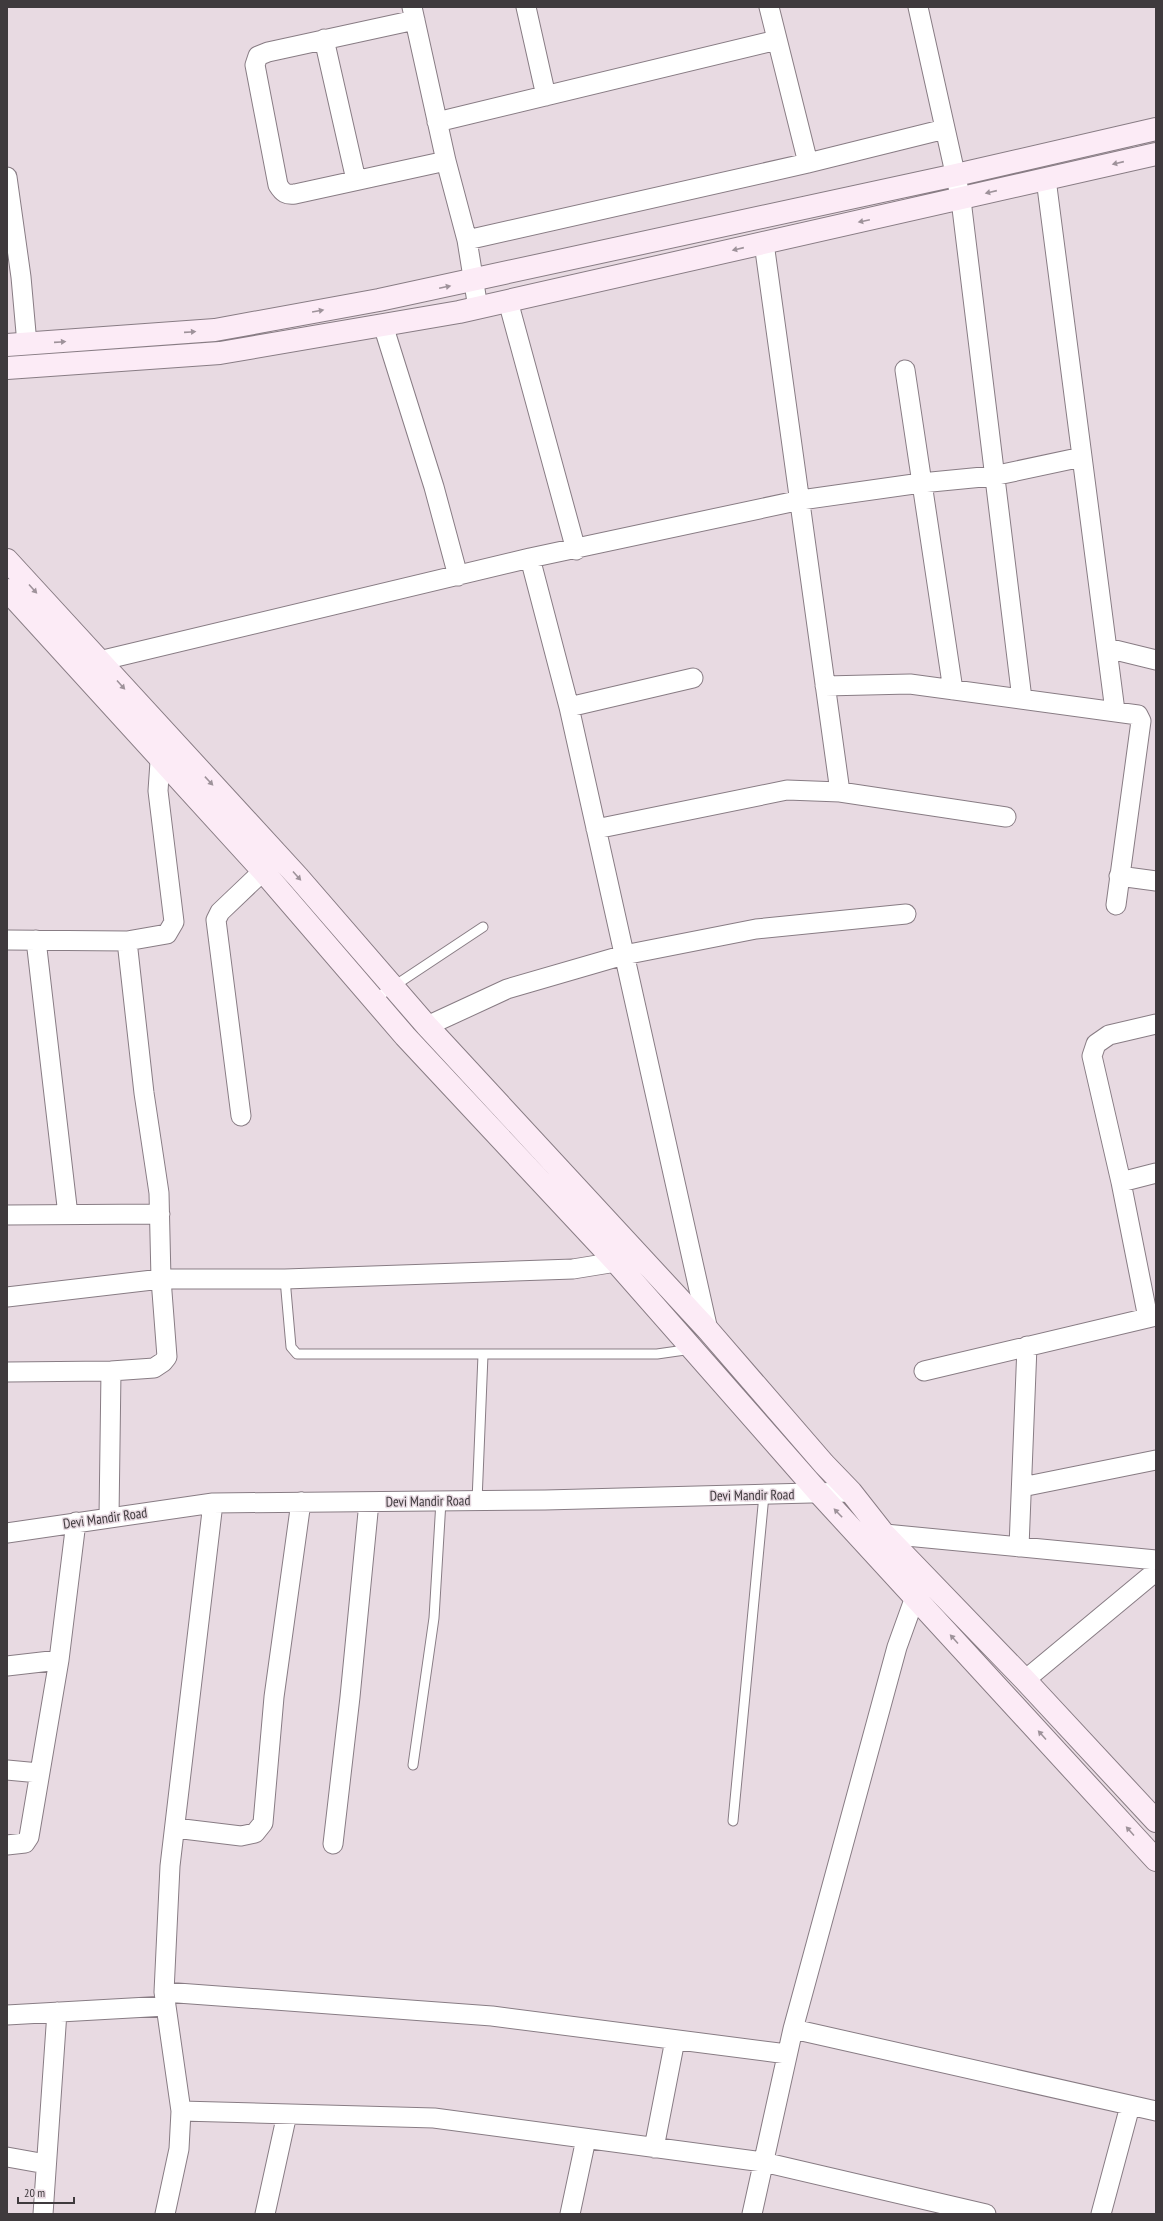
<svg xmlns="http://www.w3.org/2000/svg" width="1163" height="2221" font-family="'PT Sans Narrow',sans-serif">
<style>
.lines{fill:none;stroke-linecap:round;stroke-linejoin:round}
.lane-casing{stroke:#887c84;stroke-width:11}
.street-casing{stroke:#887c84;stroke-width:21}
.secondary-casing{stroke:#887c84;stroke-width:24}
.lane{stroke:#fff;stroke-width:9}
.street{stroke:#fff;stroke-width:19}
.secondary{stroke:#fcebf6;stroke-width:22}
.oneway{fill:#9e929a}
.labels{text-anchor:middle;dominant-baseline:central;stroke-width:3;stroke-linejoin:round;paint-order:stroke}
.street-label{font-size:14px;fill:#3f3a3d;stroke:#e8dae2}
</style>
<rect width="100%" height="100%" fill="#e8dae2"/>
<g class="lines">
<g class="lane-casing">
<path id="lane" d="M 373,1000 L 483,927
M 285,1279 L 291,1347 L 297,1354 L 657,1354 L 692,1349
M 477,1501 L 483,1355
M 413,1765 L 434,1618 L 441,1501
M 733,1821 L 764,1495"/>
</g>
<g class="street-casing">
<path id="street" d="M 412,7 L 446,161 L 467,240 L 478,308
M 526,7 L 546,96
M 769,7 L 808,163
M 918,7 L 961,200 L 1022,699
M 415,20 L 268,52 L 258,56 L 255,65 L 278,185 C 283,193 286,195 295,194 L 446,161
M 324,39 L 356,180
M 437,122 L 777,40
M 7,177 L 21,277 L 27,344
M 1046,179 L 1115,711
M 467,240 L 808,163 L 945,129
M 764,243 L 840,792
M 508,301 L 576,550
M 383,325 L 434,487 L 458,576
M 905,370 L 953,690
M 530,558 L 569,707 L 708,1330
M 1107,648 L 1156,660
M 99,661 L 530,558 L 801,500 L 921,483 L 993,476 L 1082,457
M 825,686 L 910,684 L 1138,715 L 1141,721 L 1116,905
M 569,707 L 693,678
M 596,829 L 787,790 L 840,792 L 1006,817
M 1119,876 L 1156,881
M 7,940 L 127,941 L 167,934 L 174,922 L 158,791 L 161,747
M 36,940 L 68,1215
M 427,1026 L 507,989 L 624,955 L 756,929 L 906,914
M 241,1116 L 216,920 L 220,912 L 263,871
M 1121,1182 L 1156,1173
M 7,1215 L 160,1214
M 7,1297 L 161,1279 L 285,1279 L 573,1269 L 616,1262
M 1148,1318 L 1121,1182 L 1092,1056 L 1096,1044 L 1109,1035 L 1156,1024
M 924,1371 L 1156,1316
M 7,1372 L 111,1371 L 154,1368 L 163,1362 L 167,1357 L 161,1279 L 159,1193 L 144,1093 L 127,941
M 1022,1487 L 1156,1460
M 109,1517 L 111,1371
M 7,1533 L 213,1503 L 545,1500 L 851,1492
M 875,1533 L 1156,1560
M 1019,1547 L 1027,1346
M 7,1666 L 59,1660
M 1025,1680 L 1149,1577
M 7,1770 L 39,1773
M 175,1828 L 241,1836 L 255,1833 L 263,1823 L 274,1697 L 301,1502
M 333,1844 L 350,1697 L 369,1502
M 7,1845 L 25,1843 L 29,1837 L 59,1660 L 76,1522
M 164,1992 L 492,2016 L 787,2054
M 7,2015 L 166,2006
M 793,2029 L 1156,2111
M 181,2111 L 434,2118 L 763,2162 L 986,2214
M 654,2148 L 675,2040
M 7,2157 L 46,2164
M 43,2214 L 57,2012
M 165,2214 L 179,2149 L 181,2111 L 164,1992 L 170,1866 L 213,1503
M 265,2214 L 287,2114
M 570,2214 L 586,2139
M 752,2214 L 793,2029 L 897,1647 L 915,1597
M 1101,2214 L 1130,2106"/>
</g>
<g class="secondary-casing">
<path id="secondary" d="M 7,345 L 215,330 L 379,300 L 956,175 L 1156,129
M 7,368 L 220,353 L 459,312 L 1156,154
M 7,560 L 298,877 L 427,1026 L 708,1330 L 824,1464 L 851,1492 L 884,1534 L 1025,1680 L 1156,1821
M 7,590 L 263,871 L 405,1036 L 616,1262 L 819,1493 L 1156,1860"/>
</g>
<use href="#lane" class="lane"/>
<use href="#street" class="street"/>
<use href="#secondary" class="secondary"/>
</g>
<defs><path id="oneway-solid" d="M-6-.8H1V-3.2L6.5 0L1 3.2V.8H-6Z"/></defs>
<g class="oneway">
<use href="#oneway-solid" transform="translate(1118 163) rotate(167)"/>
<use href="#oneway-solid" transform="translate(991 192) rotate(167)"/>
<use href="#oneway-solid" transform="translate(864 221) rotate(168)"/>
<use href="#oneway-solid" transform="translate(738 249) rotate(167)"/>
<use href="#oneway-solid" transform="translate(445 287) rotate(-12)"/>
<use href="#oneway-solid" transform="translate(318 311) rotate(-10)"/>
<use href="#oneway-solid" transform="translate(190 332) rotate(-4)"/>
<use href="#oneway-solid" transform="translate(60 342) rotate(-4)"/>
<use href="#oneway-solid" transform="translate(33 589) rotate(48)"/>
<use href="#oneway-solid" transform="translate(121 685) rotate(48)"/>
<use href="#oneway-solid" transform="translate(209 781) rotate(47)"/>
<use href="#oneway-solid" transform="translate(297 876) rotate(48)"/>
<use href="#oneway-solid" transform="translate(838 1513) rotate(-134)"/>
<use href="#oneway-solid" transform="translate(954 1639) rotate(-132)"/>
<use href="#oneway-solid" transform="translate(1042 1735) rotate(-132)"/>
<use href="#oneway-solid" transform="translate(1130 1831) rotate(-132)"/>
</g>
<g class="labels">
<g class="street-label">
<text transform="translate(752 1495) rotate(-1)">Devi Mandir Road</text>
<text transform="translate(428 1501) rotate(-1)">Devi Mandir Road</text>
<text transform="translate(105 1518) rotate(-8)">Devi Mandir Road</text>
</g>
</g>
<rect width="1163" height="2221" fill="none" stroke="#3f3a3d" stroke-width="16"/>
<path d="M18 2197v6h56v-6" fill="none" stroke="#3f3a3d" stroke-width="2"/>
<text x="24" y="2197" font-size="12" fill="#3f3a3d" stroke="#e8dae2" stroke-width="3" paint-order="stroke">20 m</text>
</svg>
